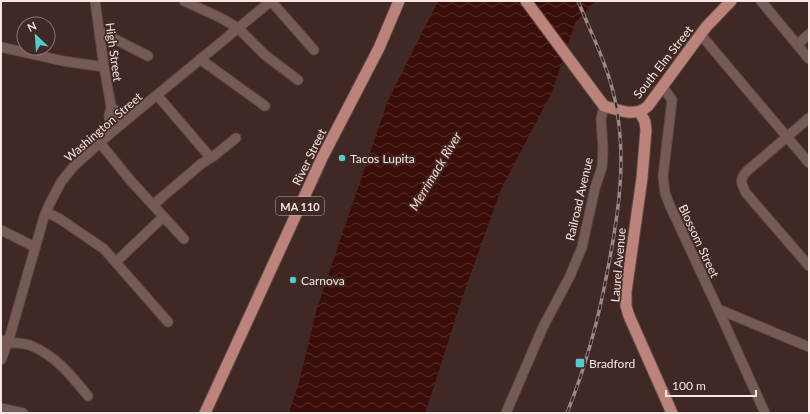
<svg xmlns="http://www.w3.org/2000/svg" width="810" height="414" font-family="Lato,sans-serif">
<style>
.water{fill:url(#water-waves)}
.lines{fill:none;stroke-linecap:round;stroke-linejoin:round}
.minor-casing{stroke:#5c4845;stroke-width:11}
.major-casing{stroke:#5c4845;stroke-width:13}
.minor{stroke:#765a56;stroke-width:9}
.major{stroke:#bc837b;stroke-width:11}
.rail-casing{stroke:#9c8884;stroke-width:3.5}
.rail{stroke:#402824;stroke-width:2;stroke-dasharray:6;stroke-linecap:butt}
.poi-dot{fill:#52cdcd;stroke:#402824;stroke-width:1.5}
.labels{text-anchor:middle;dominant-baseline:central;stroke-width:3.5;stroke-linejoin:round;paint-order:stroke}
.shield{fill:#402824;stroke:#c0adaa;stroke-width:1}
.shield-label{font-size:11px;font-weight:bold;fill:#f7e6e3}
.street-label{font-size:12px;fill:#f7e6e3;stroke:#402824}
.poi-label{font-size:12px;fill:#f7e6e3;stroke:#402824;text-anchor:start}
.water-label{font-size:13px;font-style:italic;fill:#f8d4cf;stroke:#402824}
</style>
<defs>
<pattern id="water-waves" width="16" height="10" patternUnits="userSpaceOnUse"><rect width="16" height="10" fill="#3a0d09"/><path d="M0 5q4-4 8 0t8 0" fill="none" stroke="#57302d"/></pattern>
</defs>
<rect width="100%" height="100%" fill="#402824"/>
<path class="water" d="M 438,1 L 595,1 L 575,23 L 552,92 L 501,189 L 460,304 L 437,377 L 425,413 L 289,413 L 300,379 L 317,308 L 387,103 Z"/>
<g class="lines">
<g class="minor-casing">
<path id="minor" d="M 95,1 L 104,67 L 111,106 L 109,117 L 112,132
M 184,1 L 221,18 L 238,28 L 265,55 L 298,80
M 271,1 L 314,50
M 761,1 L 809,59
M 99,31 L 148,56
M 701,35 L 809,163
M 797,45 L 809,34
M 1,47 L 63,61 L 104,67
M 200,59 L 265,106
M 663,87 L 672,100 L 663,176 L 665,193 L 670,206 L 718,309 L 809,347
M 157,95 L 210,157
M 111,106 L 118,113 L 123,123
M 809,118 L 747,171 C 739,180 741,183 746,193 L 809,266
M 100,143 L 131,181 L 184,239
M 153,205 L 201,164 L 215,155 L 236,138
M 46,212 L 60,219 L 104,249 L 168,322
M 1,230 L 35,247
M 116,262 L 163,217
M 718,309 L 765,413
M 1,340 C 11,344 22,342 32,346 C 57,357 71,375 88,396
M 1,360 L 9,339 L 44,217 L 49,205 L 61,182 L 74,166 L 112,132 L 271,1
M 1,408 L 23,413
M 506,413 L 543,327 L 570,276 L 582,247 L 595,188 L 602,167 L 603,149 L 601,119 L 604,106"/>
</g>
<g class="major-casing">
<path id="major" d="M 526,1 L 604,106 C 620,110 635,118 648,106 L 706,27 L 731,1
M 640,112 L 645,122 L 646,130 L 642,178 L 626,292 L 626,306 L 629,316 L 672,413
M 205,413 L 322,158 L 379,48 L 399,1"/>
</g>
<use href="#minor" class="minor"/>
<use href="#major" class="major"/>
<g class="rail-casing">
<path id="rail" d="M 567,413 C 586,366 599,318 608,268 C 619,212 627,156 615,100 C 608,66 591,33 578,1"/>
</g>
<use href="#rail" class="rail"/>
</g>
<g class="poi-dot">
<circle cx="342" cy="158" r="4"/>
<circle cx="293" cy="280" r="4"/>
<rect x="575" y="358" width="10" height="10" rx="2"/>
</g>
<g class="labels">
<rect class="shield" x="276" y="197" width="48" height="18" rx="3"/>
<g class="shield-label">
<text x="300" y="206">MA 110</text>
</g>
<g class="street-label">
<text transform="translate(114 52) rotate(82)">High Street</text>
<text transform="translate(663 62) rotate(-52)">South Elm Street</text>
<text transform="translate(103 127) rotate(-41)">Washington Street</text>
<text transform="translate(309 157) rotate(-64)">River Street</text>
<text transform="translate(579 199) rotate(-77)">Railroad Avenue</text>
<text transform="translate(699 241) rotate(65)">Blossom Street</text>
<text transform="translate(618 265) rotate(-85)">Laurel Avenue</text>
</g>
<g class="poi-label">
<text x="350" y="158">Tacos Lupita</text>
<text x="301" y="280">Carnova</text>
<text x="589" y="363">Bradford</text>
</g>
<g class="water-label">
<text transform="translate(435 171) rotate(-59)">Merrimack River</text>
</g>
</g>
<rect width="810" height="414" fill="none" stroke="#f7e6e3" stroke-width="4"/>
<g transform="translate(36 36) rotate(335)"><circle r="19" fill="#402824" stroke="#897470"/>
<path d="M0-3L7 15L0 10L-7 15Z" fill="#52cdcd"/>
<text y="-6" font-size="11" font-weight="bold" text-anchor="middle" fill="#f7e6e3">N</text>
</g>
<path d="M666 390v6h90v-6" fill="none" stroke="#f7e6e3" stroke-width="2"/>
<text x="672" y="390" font-size="12" fill="#f7e6e3" stroke="#402824" stroke-width="3" paint-order="stroke">100 m</text>
</svg>
